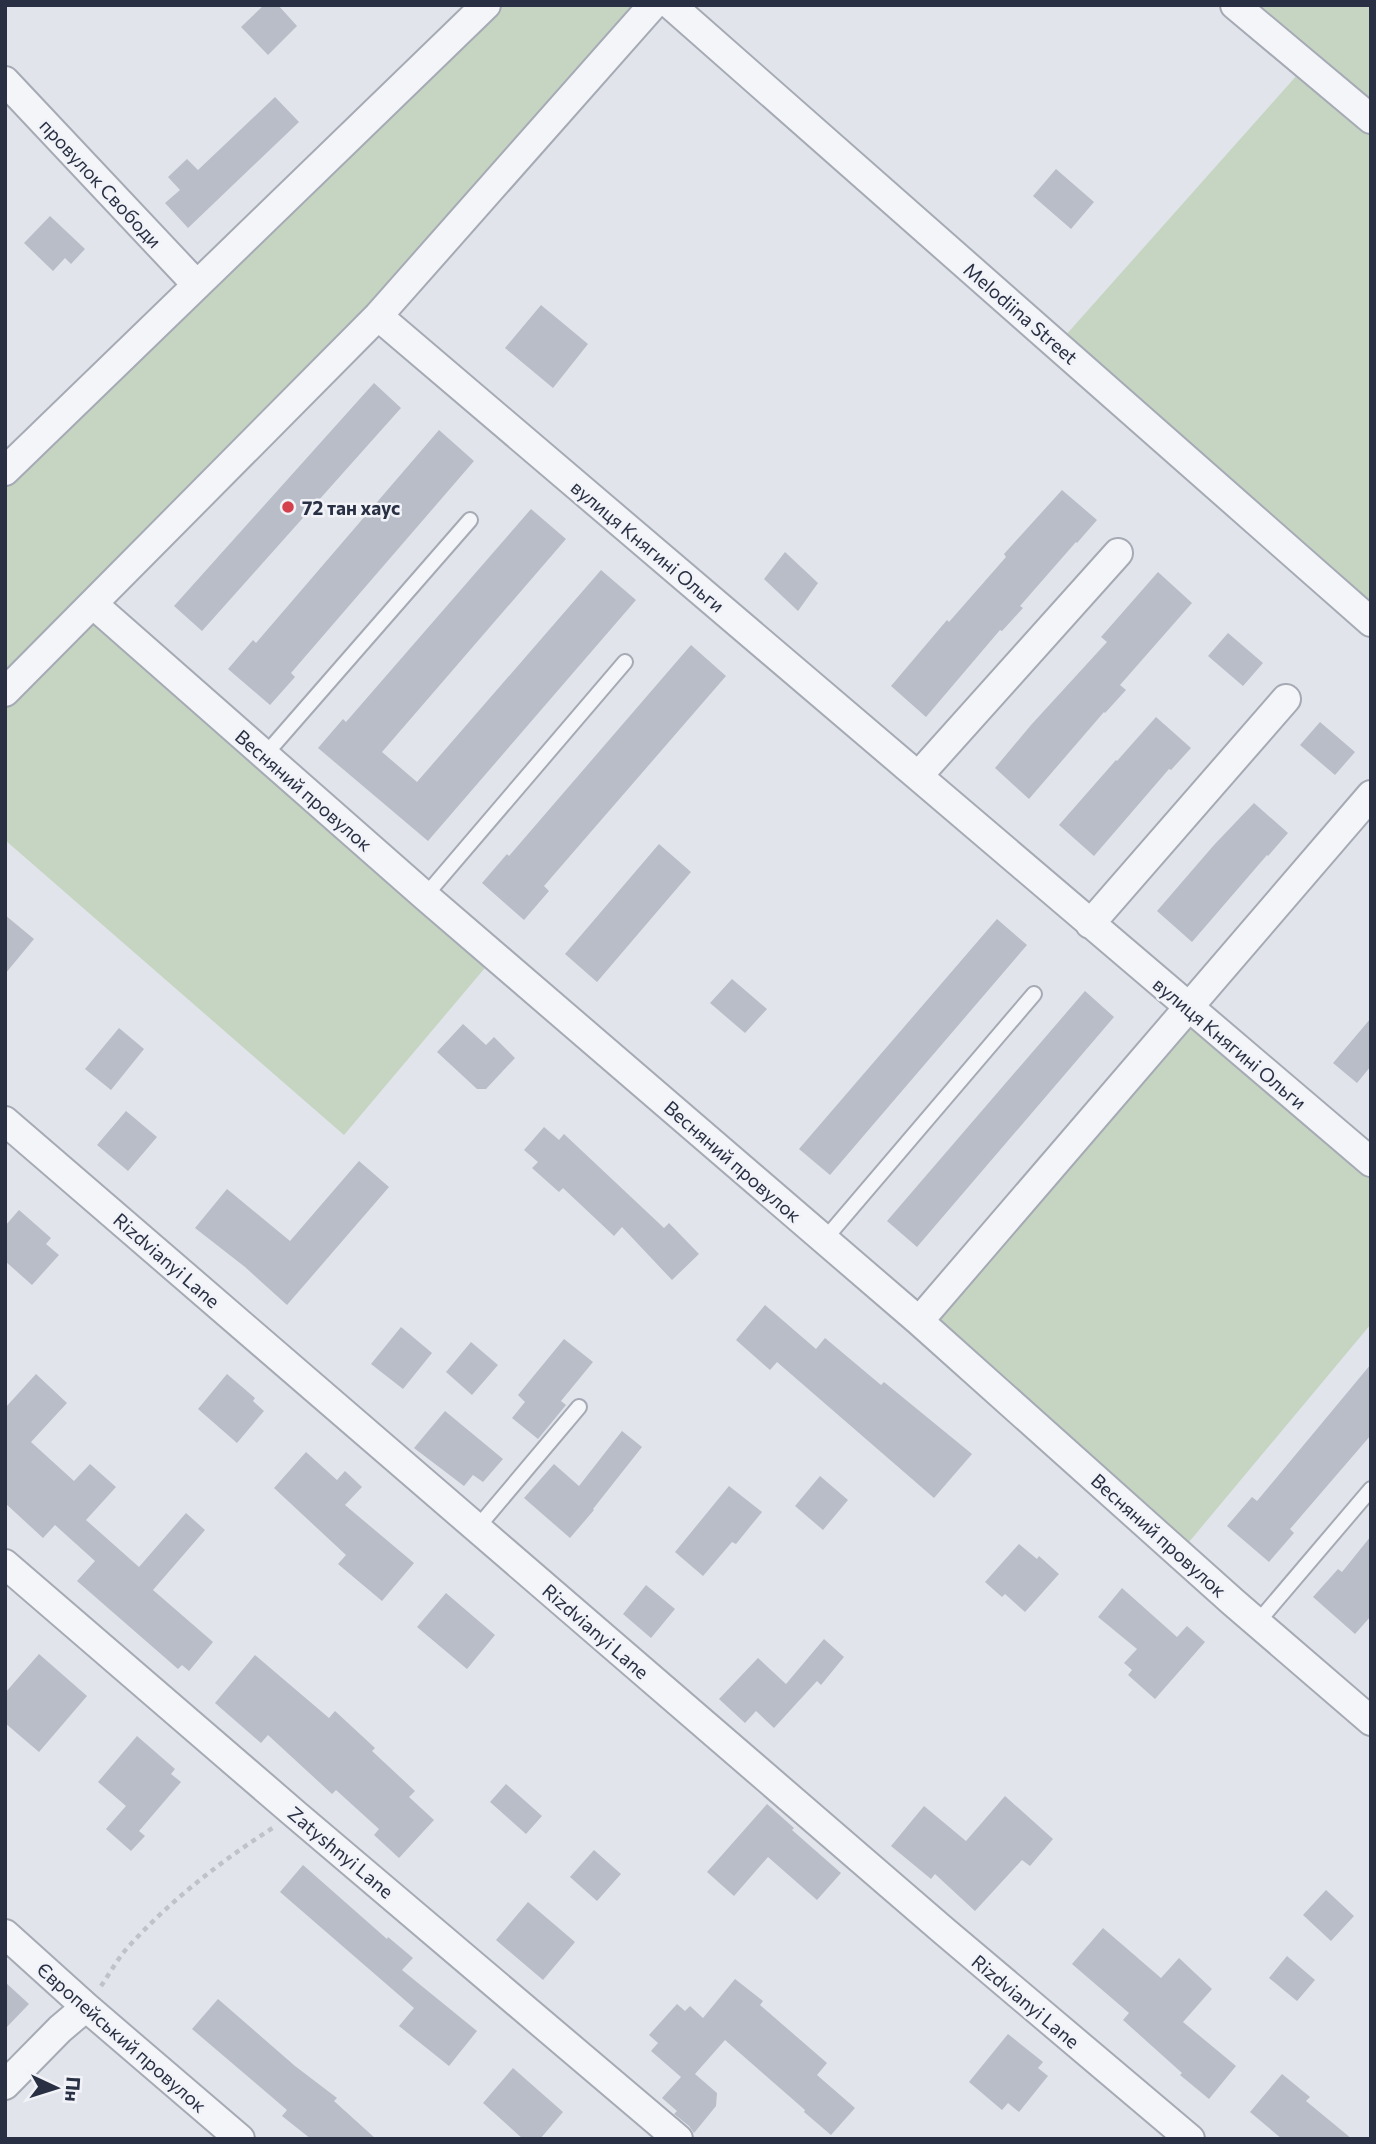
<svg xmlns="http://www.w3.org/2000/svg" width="1376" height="2144" font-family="Commissioner,sans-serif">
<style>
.green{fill:#c5d5c2}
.building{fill:#b8bdc8}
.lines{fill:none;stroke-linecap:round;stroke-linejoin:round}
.lane-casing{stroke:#a6aab5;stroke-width:18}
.street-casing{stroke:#a6aab5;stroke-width:32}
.path{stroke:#bfc2c9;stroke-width:4.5;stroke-dasharray:5 5;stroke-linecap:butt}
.lane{stroke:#f4f5f8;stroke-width:14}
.street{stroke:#f4f5f8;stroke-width:28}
.poi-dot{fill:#d4414d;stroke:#f1f3f8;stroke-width:2.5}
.labels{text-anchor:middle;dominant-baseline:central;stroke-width:5;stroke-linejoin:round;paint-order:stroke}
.street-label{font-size:19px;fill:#293043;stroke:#f1f3f8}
.poi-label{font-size:19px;font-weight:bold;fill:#293043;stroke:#f1f3f8;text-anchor:start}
</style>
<rect width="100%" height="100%" fill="#e1e4ea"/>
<path class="green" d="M 486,5 L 653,5 L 93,604 L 495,956 L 344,1135 L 5,840 L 5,471 Z
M 1235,5 L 1371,5 L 1371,622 L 1057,345 L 1306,65 Z
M 1188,1007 L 1371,1162 L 1371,1324 L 1179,1554 L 919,1321 Z"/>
<path class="building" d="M 264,5 L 278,5 L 297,26 L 268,55 L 241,27 Z
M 275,97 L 299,122 L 188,228 L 165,203 L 180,190 L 168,177 L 187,159 L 198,170 Z
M 1056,169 L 1094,202 L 1071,229 L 1033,196 Z
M 50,216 L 85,249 L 71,264 L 65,258 L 53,271 L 24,243 Z
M 541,305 L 588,344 L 553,388 L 505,348 Z
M 374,383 L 401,408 L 202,631 L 174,606 Z
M 439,430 L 474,461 L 291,673 L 295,677 L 270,705 L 228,669 L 253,640 L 256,643 Z
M 1062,490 L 1097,520 L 1077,543 L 1076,542 L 1020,606 L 1023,608 L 1002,631 L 1000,630 L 926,717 L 891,686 L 947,620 L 949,622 L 1006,557 L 1004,554 Z
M 531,509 L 566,539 L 382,752 L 417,782 L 601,570 L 636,600 L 428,841 L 318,748 L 343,719 L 346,722 Z
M 785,552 L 818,583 L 798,611 L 764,579 Z
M 1158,572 L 1192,603 L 1120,685 L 1126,690 L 1105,713 L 1104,712 L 1029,799 L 995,768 L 1031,725 L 1107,642 L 1101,637 Z
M 1228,633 L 1263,663 L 1243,686 L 1208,656 Z
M 691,645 L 726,676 L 544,886 L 549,891 L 524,920 L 482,883 L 507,854 L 509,856 Z
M 1156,717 L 1191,748 L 1171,770 L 1169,769 L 1094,856 L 1059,825 L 1116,760 L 1117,761 Z
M 1320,722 L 1355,752 L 1335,775 L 1300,745 Z
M 1254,803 L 1288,833 L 1268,856 L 1267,855 L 1192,942 L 1157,911 L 1214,845 Z
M 659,844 L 691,872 L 597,982 L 565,954 Z
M 5,915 L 34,939 L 5,974 Z
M 997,919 L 1027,945 L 830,1175 L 799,1149 Z
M 732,979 L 767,1009 L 745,1033 L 710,1003 Z
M 1085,991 L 1114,1017 L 917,1247 L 887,1221 Z
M 1371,1018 L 1371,1066 L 1357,1083 L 1333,1063 Z
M 463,1024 L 486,1045 L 494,1037 L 515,1058 L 486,1089 L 477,1089 L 437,1052 Z
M 119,1028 L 144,1049 L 111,1090 L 85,1069 Z
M 126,1111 L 157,1137 L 128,1171 L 97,1145 Z
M 544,1127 L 559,1140 L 564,1134 L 664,1228 L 669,1223 L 699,1254 L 672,1280 L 622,1227 L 614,1236 L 563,1188 L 559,1192 L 532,1168 L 538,1162 L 524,1150 Z
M 359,1161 L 389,1187 L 287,1305 L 245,1267 L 195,1228 L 227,1189 L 290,1241 Z
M 19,1210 L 51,1238 L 46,1244 L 59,1255 L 32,1285 L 5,1261 L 5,1226 Z
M 765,1305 L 816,1349 L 825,1338 L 881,1385 L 884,1382 L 972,1454 L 934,1498 L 777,1362 L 770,1370 L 736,1340 Z
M 401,1327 L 432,1353 L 403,1389 L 371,1364 Z
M 564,1339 L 593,1362 L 561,1401 L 566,1405 L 538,1439 L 512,1418 L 525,1402 L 518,1395 Z
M 471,1342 L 498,1365 L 472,1395 L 446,1372 Z
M 1371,1364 L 1371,1435 L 1290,1529 L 1294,1533 L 1269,1562 L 1227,1526 L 1252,1497 L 1257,1501 Z
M 36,1374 L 67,1403 L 31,1442 L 74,1481 L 90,1464 L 116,1487 L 86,1520 L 139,1567 L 186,1513 L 205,1530 L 153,1590 L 213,1642 L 189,1671 L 182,1665 L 178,1669 L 77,1581 L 95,1561 L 55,1525 L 43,1538 L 5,1503 L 5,1408 Z
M 227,1374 L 255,1398 L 253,1401 L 264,1411 L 237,1443 L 198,1409 Z
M 445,1411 L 503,1459 L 483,1482 L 473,1475 L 464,1486 L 414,1448 Z
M 622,1431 L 642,1447 L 593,1509 L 594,1510 L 570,1538 L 524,1498 L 554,1464 L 579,1486 Z
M 306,1452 L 337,1480 L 345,1471 L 362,1487 L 345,1505 L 414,1563 L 382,1601 L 338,1564 L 346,1555 L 274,1488 Z
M 820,1476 L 848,1500 L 823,1530 L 795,1506 Z
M 729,1486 L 762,1512 L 736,1544 L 732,1542 L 703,1576 L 675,1552 Z
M 1371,1536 L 1371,1616 L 1355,1634 L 1313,1597 L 1338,1569 L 1342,1572 Z
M 1019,1544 L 1037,1559 L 1039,1556 L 1059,1574 L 1025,1612 L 1005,1594 L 1002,1597 L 985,1582 Z
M 646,1585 L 675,1609 L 651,1638 L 623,1614 Z
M 1122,1588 L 1177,1637 L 1187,1626 L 1205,1642 L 1155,1699 L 1128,1675 L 1132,1670 L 1124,1663 L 1137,1649 L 1098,1617 Z
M 446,1593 L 495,1635 L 467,1669 L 417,1627 Z
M 824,1639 L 844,1657 L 821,1685 L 817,1681 L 774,1728 L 756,1711 L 745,1723 L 719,1699 L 758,1658 L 786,1684 Z
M 39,1654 L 87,1696 L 39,1752 L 5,1723 L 5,1693 Z
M 255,1655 L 329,1718 L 335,1711 L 375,1748 L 372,1751 L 415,1791 L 409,1797 L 434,1820 L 399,1858 L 374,1835 L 379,1829 L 336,1790 L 332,1794 L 268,1735 L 261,1743 L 215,1703 Z
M 137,1736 L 175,1769 L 171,1774 L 181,1782 L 139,1831 L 145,1836 L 131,1851 L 106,1829 L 126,1806 L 98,1782 Z
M 506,1784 L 542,1816 L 526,1834 L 490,1802 Z
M 1005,1796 L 1053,1839 L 1030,1866 L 1022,1860 L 975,1911 L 935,1874 L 931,1879 L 891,1846 L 924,1806 L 966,1841 Z
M 767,1804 L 794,1828 L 792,1830 L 841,1873 L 817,1900 L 768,1857 L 734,1896 L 707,1872 Z
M 594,1850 L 621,1874 L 597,1901 L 570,1877 Z
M 303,1865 L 387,1939 L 388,1937 L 413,1958 L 402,1970 L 477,2031 L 449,2066 L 399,2026 L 414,2008 L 280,1892 Z
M 1326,1890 L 1354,1916 L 1331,1941 L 1303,1915 Z
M 528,1902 L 575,1942 L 543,1980 L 496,1940 Z
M 1103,1928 L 1161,1978 L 1179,1958 L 1212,1989 L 1183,2022 L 1236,2066 L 1209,2099 L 1180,2075 L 1182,2073 L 1123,2020 L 1129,2013 L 1072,1964 Z
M 1287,1956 L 1315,1980 L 1297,2001 L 1269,1978 Z
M 735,1979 L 763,2001 L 760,2005 L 827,2063 L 817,2075 L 855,2108 L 831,2135 L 804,2112 L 805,2110 L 725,2040 L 695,2074 L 717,2093 L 716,2106 L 694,2133 L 689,2126 L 674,2114 L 677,2111 L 662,2098 L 681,2077 L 651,2051 L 658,2043 L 649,2035 L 677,2004 L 685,2011 L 690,2006 L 703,2018 Z
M 5,1982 L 29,2004 L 5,2029 Z
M 218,1999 L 295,2066 L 337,2098 L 334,2101 L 376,2139 L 311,2139 L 282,2116 L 287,2110 L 192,2029 Z
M 1008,2034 L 1043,2062 L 1038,2068 L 1048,2076 L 1019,2112 L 1008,2103 L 1002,2110 L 969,2082 Z
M 513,2068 L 563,2112 L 540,2139 L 523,2139 L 483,2103 Z
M 1282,2074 L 1310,2097 L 1306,2101 L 1352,2139 L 1282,2139 L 1250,2112 Z"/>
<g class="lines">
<g class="lane-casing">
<path id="lane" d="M 264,756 L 470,520
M 425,896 L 625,662
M 825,1239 L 1034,994
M 477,1528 L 579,1407
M 1257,1623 L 1371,1489"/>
</g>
<g class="street-casing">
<path id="street" d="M 671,5 L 1371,622
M 1235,5 L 1371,119
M 5,81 L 197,285
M 378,316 L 1371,1162
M 5,471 L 486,5
M 93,604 L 425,896 L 919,1321 L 1233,1602 L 1371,1721
M 5,692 L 378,316 L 653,5
M 905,765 L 918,776 L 1118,553
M 1090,924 L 1286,699
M 5,1121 L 944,1931 L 1190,2139
M 919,1321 L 1371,795
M 5,1564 L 295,1814 L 678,2139
M 5,1934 L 86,2007 L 240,2139
M 5,2085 L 60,2029 L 86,2007"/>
</g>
<path class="path" d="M 101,1986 C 110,1973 118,1958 129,1946 C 171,1900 221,1861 274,1827"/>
<use href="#lane" class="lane"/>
<use href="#street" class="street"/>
</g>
<circle class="poi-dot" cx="288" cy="507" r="7"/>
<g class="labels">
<g class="street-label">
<text transform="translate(101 183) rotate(47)">провулок Свободи</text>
<text transform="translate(1021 313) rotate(41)">Melodiina Street</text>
<text transform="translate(648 546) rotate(40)">вулиця Княгині Ольги</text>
<text transform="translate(304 790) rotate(41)">Весняний провулок</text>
<text transform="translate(1230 1043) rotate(40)">вулиця Княгині Ольги</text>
<text transform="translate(733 1161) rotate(41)">Весняний провулок</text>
<text transform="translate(167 1260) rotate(41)">Rizdvianyi Lane</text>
<text transform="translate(1159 1535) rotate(42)">Весняний провулок</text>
<text transform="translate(596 1631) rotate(41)">Rizdvianyi Lane</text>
<text transform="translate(341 1852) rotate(40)">Zatyshnyi Lane</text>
<text transform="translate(1026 2001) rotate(40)">Rizdvianyi Lane</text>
<text transform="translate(122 2037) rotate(41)">Європейський провулок</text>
</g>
<g class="poi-label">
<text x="302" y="507">72 тан хаус</text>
</g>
</g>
<rect width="1376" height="2144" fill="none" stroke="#293043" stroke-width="14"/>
<g transform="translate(56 2088) rotate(94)" stroke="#f1f3f8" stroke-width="5" paint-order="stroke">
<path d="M0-5L12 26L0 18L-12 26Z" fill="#293043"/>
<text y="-10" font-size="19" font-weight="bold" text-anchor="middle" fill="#293043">Пн</text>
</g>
</svg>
